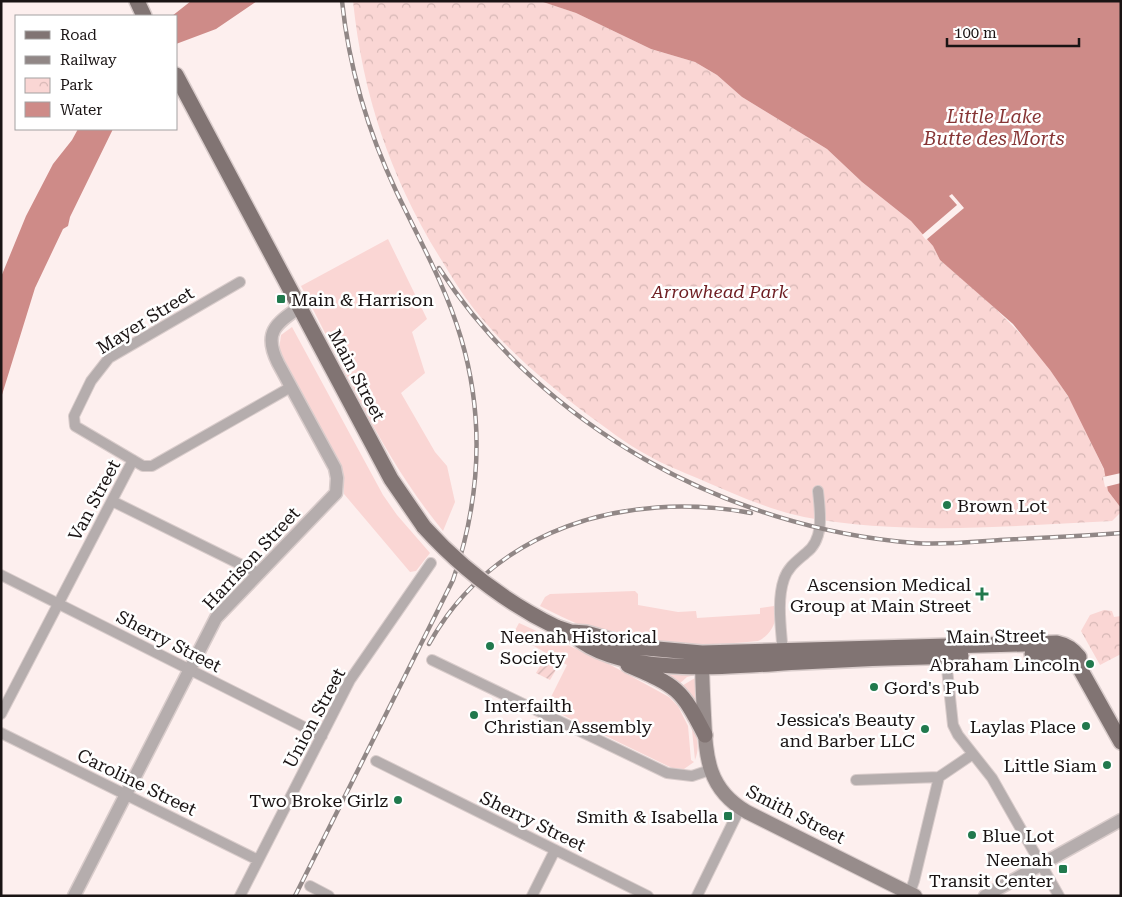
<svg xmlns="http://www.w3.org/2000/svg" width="1122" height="897" font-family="'Roboto Serif',serif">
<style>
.grass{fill:#fad6d4}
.park{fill:url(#park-crowns)}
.garden{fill:url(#garden-furrows)}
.water{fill:#ce8b88}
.pier{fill:#fdefee}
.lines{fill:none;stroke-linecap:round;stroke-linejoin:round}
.minor-casing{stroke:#d9cccb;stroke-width:12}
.tertiary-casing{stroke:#d9cccb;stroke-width:15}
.secondary-casing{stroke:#d9cccb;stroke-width:16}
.primary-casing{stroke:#d9cccb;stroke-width:18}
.minor{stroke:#b5adad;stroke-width:10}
.tertiary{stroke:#b5adad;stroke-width:12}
.secondary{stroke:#978c8b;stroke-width:14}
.primary{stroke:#817473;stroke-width:15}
.rail-casing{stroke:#918786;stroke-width:4.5}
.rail{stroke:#fff;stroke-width:2.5;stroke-dasharray:8;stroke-linecap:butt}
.primary-bridge-casing{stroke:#d9cccb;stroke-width:18;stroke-linecap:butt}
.primary-bridge{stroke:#817473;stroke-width:15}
.poi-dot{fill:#21794d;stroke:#fff;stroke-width:2}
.labels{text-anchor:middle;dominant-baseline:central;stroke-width:5;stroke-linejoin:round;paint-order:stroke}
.park-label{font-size:18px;font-style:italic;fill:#6e1e22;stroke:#fff}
.poi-label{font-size:18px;fill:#1a1414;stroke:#fff;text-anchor:end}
.street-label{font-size:18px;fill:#1a1414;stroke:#fff}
.water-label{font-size:19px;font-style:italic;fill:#873636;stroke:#fff}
</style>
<defs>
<pattern id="park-crowns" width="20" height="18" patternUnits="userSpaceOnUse" patternTransform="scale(1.25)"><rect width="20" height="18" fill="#fad6d4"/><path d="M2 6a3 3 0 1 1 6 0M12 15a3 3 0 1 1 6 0" fill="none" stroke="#d6b7b5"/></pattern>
<pattern id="garden-furrows" width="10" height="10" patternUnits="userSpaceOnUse" patternTransform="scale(1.25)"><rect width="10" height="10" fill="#fad6d4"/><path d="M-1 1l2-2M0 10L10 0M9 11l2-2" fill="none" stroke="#d6b7b5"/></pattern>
</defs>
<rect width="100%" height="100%" fill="#fdefee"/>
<path class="grass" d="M 388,239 L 427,319 L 412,332 L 425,373 L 401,393 L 435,452 L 447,466 L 455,502 L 443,531 C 383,458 345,370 301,286 Z
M 292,327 L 383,495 L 397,515 L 430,553 L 416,571 L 410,572 L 344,494 L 344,481 L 339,463 L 279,350 L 281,335 Z
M 635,591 L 638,594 L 638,605 L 678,612 L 696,611 L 697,618 L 760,614 L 760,608 L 774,606 C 779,621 771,635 758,641 C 718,645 674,646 634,641 C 601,636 569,621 540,606 L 545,597 L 550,594 Z
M 519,623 L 607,663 L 669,697 L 678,706 L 688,726 L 691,760 L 694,762 L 684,769 L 672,768 L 546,707 L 567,665 L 513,634 Z
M 654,669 L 695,674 L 695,675 L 687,677 L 678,685 Z
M 695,678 L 696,704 L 680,687 Z
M 688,718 C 696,731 701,745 695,760 L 692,730 Z"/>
<path class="park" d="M 353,1 L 540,1 L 576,13 L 651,49 L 695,62 L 717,75 L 742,97 L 827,149 L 862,182 L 911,221 L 933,246 L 940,260 C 988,300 1034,341 1067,395 C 1082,418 1092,445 1104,470 L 1121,467 L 1108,491 L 1121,508 L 1121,512 L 1112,521 C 1010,526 906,536 804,517 C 766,509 732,493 697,478 C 681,471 664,465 649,456 C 626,444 605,427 584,412 C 545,382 505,348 474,309 C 462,294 452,277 442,261 C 391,179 363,97 353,1 Z
M 1104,610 L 1112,611 L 1114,617 L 1121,616 L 1121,654 L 1100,665 L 1081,631 L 1090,615 Z"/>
<path class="garden" d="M 543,661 L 557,668 L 550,680 L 536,673 Z"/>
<path class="water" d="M 191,1 L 257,1 L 216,29 L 176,44 L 176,16 L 172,16 Z
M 540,1 L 1121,1 L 1121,508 L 1108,491 L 1104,469 L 1068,396 L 1050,370 L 1013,324 L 940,260 L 933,246 L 911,221 L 862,182 L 827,149 L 742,97 L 717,75 L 695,62 L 651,49 L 576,13 Z
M 78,129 L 113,129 L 70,217 L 68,226 L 63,229 L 35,288 L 1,398 L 1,277 L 26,216 L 53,164 L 72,140 Z"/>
<path class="pier" d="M 952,194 L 964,208 L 926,240 L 922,235 L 957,205 L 949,196 Z
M 1121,473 L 1121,483 L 1105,487 L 1103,477 Z"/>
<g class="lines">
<g class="minor-casing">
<path id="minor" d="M 240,282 L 109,358 L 91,381 L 74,416 L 75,426 L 143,466 L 152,466 L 291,387
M 112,501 L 258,573
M 1,575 L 322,736
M 945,650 L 953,725 L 958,735 L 992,778 L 1059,896
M 783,657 C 782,633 776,602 784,579 C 788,567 797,561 806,553 C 825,539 820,511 818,491
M 432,660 L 667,773 L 692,776 L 710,770
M 1,714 L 133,460
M 1,733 L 258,860
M 376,761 L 648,896
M 856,780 L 939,777
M 310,886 L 329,896
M 910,892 L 914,881 L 939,777 L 973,754
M 240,896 L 350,680 L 431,563
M 532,896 L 555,850
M 697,896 L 740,808"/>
</g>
<g class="tertiary-casing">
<path id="tertiary" d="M 74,896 L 216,618 L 336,493 L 337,478 L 335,468 L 278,363 C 263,333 275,324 300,307
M 985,896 L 1121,820"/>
</g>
<g class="secondary-casing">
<path id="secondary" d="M 702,657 C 702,676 703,696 704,715 C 706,757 707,789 747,812 L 915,896"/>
</g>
<g class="primary-casing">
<path id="primary" d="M 137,1 L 144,16
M 176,75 L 391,479 L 424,527
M 556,627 L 571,632 L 586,633 L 635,647 L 702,653 L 1057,643 C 1067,645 1073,649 1079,657 L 1079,667
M 573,635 C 624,680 739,665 802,662 C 855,659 908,657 961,656
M 1032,654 L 1055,654 L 1079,667
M 628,665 C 677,686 681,688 705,735
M 1079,667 L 1121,742"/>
</g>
<use href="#minor" class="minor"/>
<use href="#tertiary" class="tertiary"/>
<use href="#secondary" class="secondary"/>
<use href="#primary" class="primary"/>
<g class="rail-casing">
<path id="rail" d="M 439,268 C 542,427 727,528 915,543 C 943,545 972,542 1000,540 C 1041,538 1081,536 1121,533
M 429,644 C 493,528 626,490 751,513
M 295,896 L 453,580 C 480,501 485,419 461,338 C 446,287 420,241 397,193 C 368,132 349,68 342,1"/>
</g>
<use href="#rail" class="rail"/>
<g class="primary-bridge-casing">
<path id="primary-bridge" d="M 424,527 C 463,570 505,602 556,627"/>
</g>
<use href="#primary-bridge" class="primary-bridge"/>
</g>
<g class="poi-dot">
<rect x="276" y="294" width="10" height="10" rx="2.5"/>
<circle cx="947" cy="505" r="5"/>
<path d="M979.5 586.5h5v5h5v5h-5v5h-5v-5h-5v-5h5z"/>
<circle cx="490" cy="646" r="5"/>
<circle cx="1090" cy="664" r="5"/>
<circle cx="874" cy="687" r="5"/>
<circle cx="474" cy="715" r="5"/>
<circle cx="1086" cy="726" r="5"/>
<circle cx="925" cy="729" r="5"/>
<circle cx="1107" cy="765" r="5"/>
<circle cx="398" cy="800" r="5"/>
<rect x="723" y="811" width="10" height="10" rx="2.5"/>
<circle cx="972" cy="835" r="5"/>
<rect x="1058" y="864" width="10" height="10" rx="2.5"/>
</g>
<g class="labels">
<g class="park-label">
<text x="720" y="291">Arrowhead Park</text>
</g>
<g class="poi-label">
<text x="291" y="299" text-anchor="start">Main &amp; Harrison</text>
<text x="957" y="505" text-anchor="start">Brown Lot</text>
<text x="971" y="584">Ascension Medical<tspan x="971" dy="21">Group at Main Street</tspan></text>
<text x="500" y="636" text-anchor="start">Neenah Historical<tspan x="500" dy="21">Society</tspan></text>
<text x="1080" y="664">Abraham Lincoln</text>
<text x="884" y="687" text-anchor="start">Gord's Pub</text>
<text x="484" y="705" text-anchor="start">Interfailth<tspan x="484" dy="21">Christian Assembly</tspan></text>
<text x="915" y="719">Jessica's Beauty<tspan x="915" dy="21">and Barber LLC</tspan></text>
<text x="1076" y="726">Laylas Place</text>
<text x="1097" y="765">Little Siam</text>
<text x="388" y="800">Two Broke Girlz</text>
<text x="718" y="816">Smith &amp; Isabella</text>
<text x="982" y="835" text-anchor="start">Blue Lot</text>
<text x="1053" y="859">Neenah<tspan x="1053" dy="21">Transit Center</tspan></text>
</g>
<g class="street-label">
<text transform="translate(145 320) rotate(-32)">Mayer Street</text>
<text transform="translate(357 375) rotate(62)">Main Street</text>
<text transform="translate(94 500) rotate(-62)">Van Street</text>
<text transform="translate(251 558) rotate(-47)">Harrison Street</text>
<text transform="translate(996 636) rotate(-1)">Main Street</text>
<text transform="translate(169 641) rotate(27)">Sherry Street</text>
<text transform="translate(314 718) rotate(-62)">Union Street</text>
<text transform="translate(137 782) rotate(26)">Caroline Street</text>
<text transform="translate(796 814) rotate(27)">Smith Street</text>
<text transform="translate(533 821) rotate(26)">Sherry Street</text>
</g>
<g class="water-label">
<text x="994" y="116">Little Lake<tspan x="994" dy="22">Butte des Morts</tspan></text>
</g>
</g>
<rect width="1122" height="897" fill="none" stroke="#1a1414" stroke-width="5"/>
<rect x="15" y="15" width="162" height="115" fill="#ffffff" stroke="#a3a1a1"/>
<rect x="25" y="31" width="25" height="8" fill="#817473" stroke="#a3a1a1"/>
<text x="60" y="40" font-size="15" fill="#1a1414">Road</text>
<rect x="25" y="56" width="25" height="8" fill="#918786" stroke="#a3a1a1"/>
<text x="60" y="65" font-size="15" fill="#1a1414">Railway</text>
<rect x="25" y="78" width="25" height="15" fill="url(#park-crowns)" stroke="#a3a1a1"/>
<text x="60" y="90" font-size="15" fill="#1a1414">Park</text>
<rect x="25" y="102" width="25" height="15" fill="#ce8b88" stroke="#a3a1a1"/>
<text x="60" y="115" font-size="15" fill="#1a1414">Water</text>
<path d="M947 38v8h132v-8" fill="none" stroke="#1a1414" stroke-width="2.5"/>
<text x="954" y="38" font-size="15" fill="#1a1414" stroke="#ffffff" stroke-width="4" paint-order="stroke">100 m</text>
</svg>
